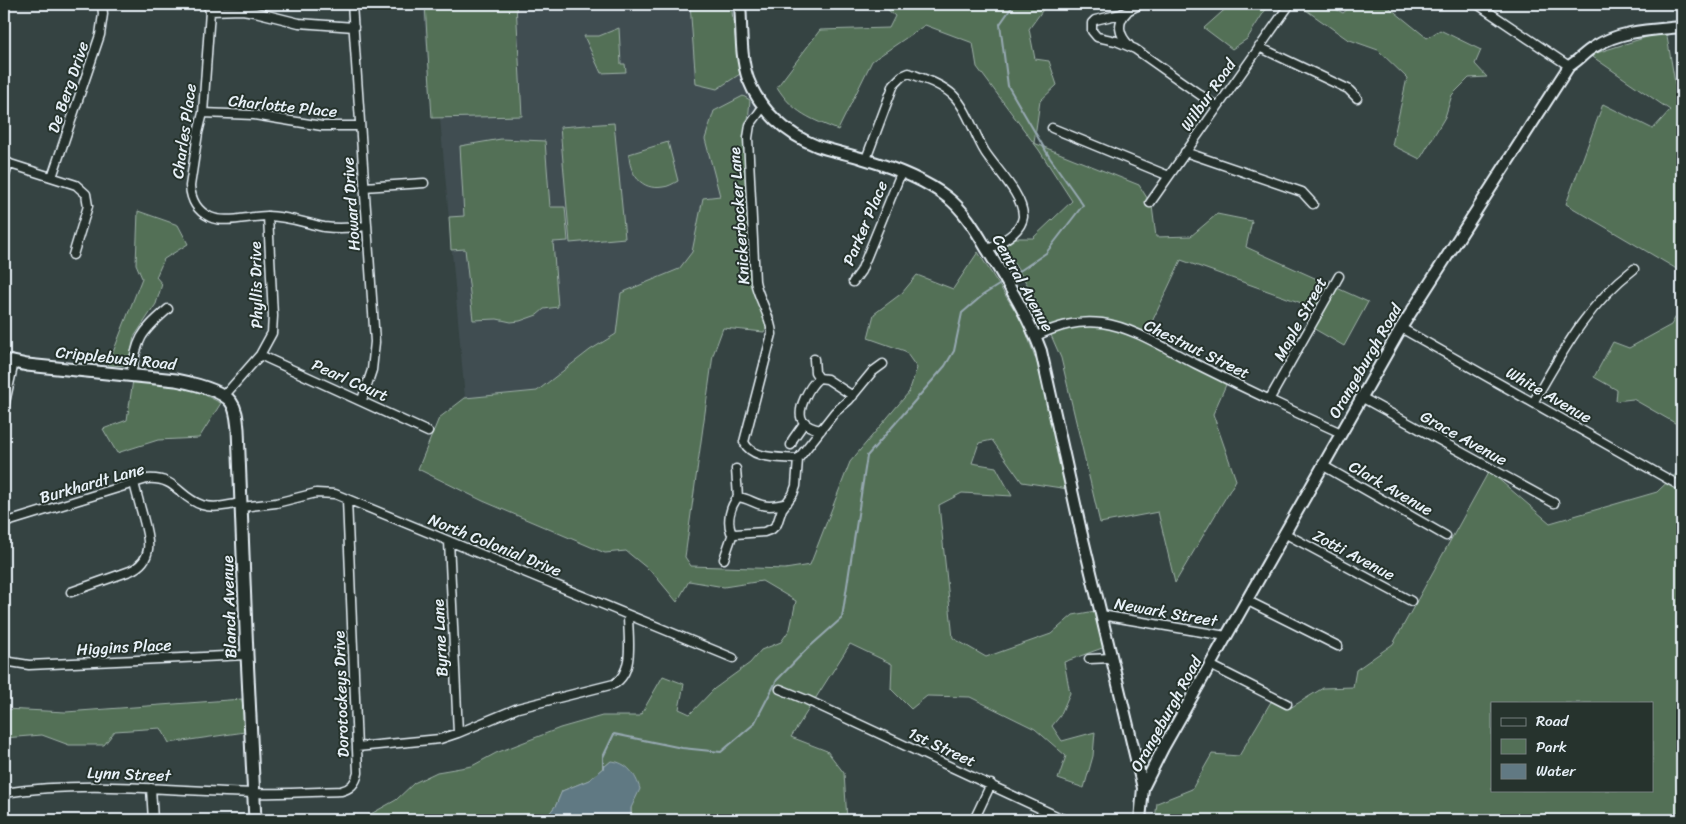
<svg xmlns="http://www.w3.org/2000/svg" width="1686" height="824" font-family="Sriracha,sans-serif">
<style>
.built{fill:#404e51}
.green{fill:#537057;stroke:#9eb0a8;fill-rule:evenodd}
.water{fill:#617983;stroke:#97a9b2}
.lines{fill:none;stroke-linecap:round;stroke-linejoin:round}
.stream{stroke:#97a9b2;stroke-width:2}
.minor-casing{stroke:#e8f1f8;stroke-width:11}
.tertiary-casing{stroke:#e8f1f8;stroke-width:14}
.secondary-casing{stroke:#e8f1f8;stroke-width:15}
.minor{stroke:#26332d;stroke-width:8}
.tertiary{stroke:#26332d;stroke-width:10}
.secondary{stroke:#26332d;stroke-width:11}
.labels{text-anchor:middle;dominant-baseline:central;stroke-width:4;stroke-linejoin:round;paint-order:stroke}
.street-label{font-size:16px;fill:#e8f1f8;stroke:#26332d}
</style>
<rect width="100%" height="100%" fill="#354342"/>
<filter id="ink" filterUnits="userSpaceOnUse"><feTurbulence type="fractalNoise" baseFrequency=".02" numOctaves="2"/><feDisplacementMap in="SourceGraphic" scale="10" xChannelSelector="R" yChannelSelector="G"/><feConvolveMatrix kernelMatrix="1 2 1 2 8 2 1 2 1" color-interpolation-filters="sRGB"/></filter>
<g filter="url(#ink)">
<path class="built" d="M 423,4 L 740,4 L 743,51 L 761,103 L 750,125 L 755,281 L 616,334 L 590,350 L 537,391 L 465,398 L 440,118 L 432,118 Z"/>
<path class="green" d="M 425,4 L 516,4 L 522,116 L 432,118 Z
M 690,4 L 731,4 L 740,74 L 717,89 L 696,84 Z
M 881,4 L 1047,4 L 1029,29 L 1035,59 L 1049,61 L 1057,85 L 1040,101 L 1034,143 L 1139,185 L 1152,206 L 1156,237 L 1191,236 L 1217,214 L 1252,221 L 1246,247 L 1368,302 L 1344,346 L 1311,327 L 1321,310 L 1181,260 L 1143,341 L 1229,378 L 1213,414 L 1236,480 L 1175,583 L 1158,512 L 1100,523 L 1061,358 L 1032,292 L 998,238 L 1033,238 L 1072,201 L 1039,150 L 977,67 L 973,43 L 925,25 L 872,61 L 838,130 C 811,119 793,113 777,87 L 820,30 L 889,28 L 895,16 Z
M 1231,4 L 1269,4 L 1247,39 L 1232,49 L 1204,28 Z
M 1305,4 L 1326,4 L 1343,13 L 1354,4 L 1385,4 L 1427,38 L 1440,30 L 1481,50 L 1475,64 L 1487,77 L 1469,78 L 1452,95 L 1445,117 L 1420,159 L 1392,145 L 1407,78 L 1378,50 L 1347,39 L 1303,8 Z
M 619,28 L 621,64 L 625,64 L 626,72 L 601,73 L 584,36 L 599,36 Z
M 1666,31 L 1679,106 L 1682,105 L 1682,278 L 1675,268 L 1566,204 L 1603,104 L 1653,129 L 1670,110 L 1590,55 Z
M 743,96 L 750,100 L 748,121 L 751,278 L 768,325 L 764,332 L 723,328 L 713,355 L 685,557 L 691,566 L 785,569 L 810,565 L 850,462 L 909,392 L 917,368 L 905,351 L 868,338 L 874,314 L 902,293 L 917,275 L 953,289 L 978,252 L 1023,323 L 1041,374 L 1068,489 L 1022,482 L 992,440 L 979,443 L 972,463 L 996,467 L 1012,496 L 962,493 L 939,505 L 953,638 L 986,657 L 1051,634 L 1073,615 L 1095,611 L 1105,647 L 1064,662 L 1070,693 L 1060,716 L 1052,726 L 1062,741 L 1095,732 L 1093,756 L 1084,788 L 1058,779 L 1066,756 L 1035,729 L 970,697 L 927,696 L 911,709 L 891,689 L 892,664 L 850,644 L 791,737 L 827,751 L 844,773 L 847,820 L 631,820 L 631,808 L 611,761 L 589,780 L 562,791 L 556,805 L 544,820 L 517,820 L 508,815 L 498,816 L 482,820 L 360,820 L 396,800 L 414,783 L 437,772 L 472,766 L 496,753 L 560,728 L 602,716 L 640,716 L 663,676 L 684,684 L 679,709 L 690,714 L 714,689 L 750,663 L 761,650 L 781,642 L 790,629 L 796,601 L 762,581 L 724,587 L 689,581 L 677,602 L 653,573 L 626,551 L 605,553 L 483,501 L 418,469 L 439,418 L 465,398 L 537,391 L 590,350 L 616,334 L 621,293 L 679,269 L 692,252 L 703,198 L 720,196 L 705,139 L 714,111 Z
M 614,123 L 625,238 L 570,243 L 560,127 Z
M 501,139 L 545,141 L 550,207 L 565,207 L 568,241 L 553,242 L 558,307 L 544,309 L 537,315 L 520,321 L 511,322 L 497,319 L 473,320 L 465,249 L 451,250 L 449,217 L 464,216 L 460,146 Z
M 668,142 L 678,181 C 674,183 668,187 663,187 C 641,191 629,173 629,154 Z
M 138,211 L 178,225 L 188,244 L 164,259 L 156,277 L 162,284 L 156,304 L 134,337 L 128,366 L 108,365 L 142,278 L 136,264 Z
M 1682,306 L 1682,427 L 1633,399 L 1616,401 L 1617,390 L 1594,377 L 1613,342 L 1629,348 L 1671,325 Z
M 133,380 L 193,389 L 221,403 L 199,438 L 158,440 L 117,453 L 103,429 L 127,420 Z
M 1682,468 L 1682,512 L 1677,524 L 1682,528 L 1682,820 L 1155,820 L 1157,803 L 1192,789 L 1212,754 L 1239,756 L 1272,700 L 1290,708 L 1323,688 L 1353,687 L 1356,670 L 1393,644 L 1489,471 L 1550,523 L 1657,492 ZM 1492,703 L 1652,703 L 1652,790 L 1492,790 Z
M 242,699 L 245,732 L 169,743 L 161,728 L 115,731 L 104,745 L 69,745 L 42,735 L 4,738 L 4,709 L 66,712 Z"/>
<path class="water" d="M 611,761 C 627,762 636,775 640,789 L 631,808 L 631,820 L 544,820 L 556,805 L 562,791 L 589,780 Z"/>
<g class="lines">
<path class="stream" d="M 1008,279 L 1046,253 L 1083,205 L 1050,158 L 1008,86 L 1000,24 L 1014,4
M 603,768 L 603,757 L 614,734 L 682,748 L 721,752 L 754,724 L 777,680 L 806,650 L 842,618 L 867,456 L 945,366 L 954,351 L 962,313 L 983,295 L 1002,283"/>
<g class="minor-casing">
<path id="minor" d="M 207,4 L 210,11 L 203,113 L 198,133 L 190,186 C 191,200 197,211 210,217 C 225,224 250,216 267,216 C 287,216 305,223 324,227 C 338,229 352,228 366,226
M 352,4 L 375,342 L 372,370 L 362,400
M 1141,4 L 1121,14 L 1095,20 L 1092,23 L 1092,31 L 1097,37 L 1116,41 L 1135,49 L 1216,106
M 1477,4 L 1569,66
M 210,11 L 242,10 L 255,12 L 299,23 L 354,27
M 1127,12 C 1116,23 1119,35 1129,45
M 1259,47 L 1348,89 L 1357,98
M 763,107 L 750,125 L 748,138 L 755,281 C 758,299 771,315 772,334 L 744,442 C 752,460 781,457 798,459
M 203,113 L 254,115 L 322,126 L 360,126
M 1052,128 L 1169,176
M 1185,152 L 1302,192 L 1313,204
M 866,159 L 894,84 L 902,76 L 909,73 C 924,79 941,84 953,95 C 968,110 974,134 985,152 C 996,169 1024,196 1023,217 C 1021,233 1000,242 988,250
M 4,162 L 76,185 L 86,194 L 88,206 L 73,255
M 52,177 L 100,35 L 103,14 L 102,4
M 4,178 L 9,163
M 364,187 L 424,183
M 1150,203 L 1290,4
M 853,282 L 861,271 L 901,173
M 1401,328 L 1682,487
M 1036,336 C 1058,326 1077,320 1102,323 C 1133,327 1168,350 1196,364 C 1244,388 1292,411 1341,433
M 260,355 L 428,432
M 814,359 L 815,372 L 819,378
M 131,375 C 138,338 139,334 168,309
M 224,396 L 260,355 L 272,333 L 273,316 L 268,216
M 1361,397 L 1554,503
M 1269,400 L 1339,276
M 1534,401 C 1563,351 1587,305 1634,269
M 4,407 L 14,362
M 821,430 C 815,429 807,427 803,421 C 795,411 810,385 819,378 L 827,379 L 853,396
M 791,445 L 793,439 L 805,422
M 1322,465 L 1446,536
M 736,469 L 738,497
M 787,503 C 780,505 769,507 762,505 C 753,503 748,498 738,497 C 730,507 727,520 731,532 L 735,534 L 764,532 L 772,529 L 777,524 L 782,509 L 793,494 L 796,486 L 798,459 L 835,412 L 849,400 L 872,372 L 883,364
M 242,507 L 276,503 L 316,493 L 335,494 L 733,658
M 4,523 L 147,479 C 177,477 178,497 202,505 C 215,509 228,505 241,503
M 1284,533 L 1411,601
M 449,541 L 458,733
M 724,559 L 733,533
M 71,592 L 130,571 C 155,560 149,539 143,517 C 140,506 137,495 134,483
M 1246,600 L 1338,646
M 1101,615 L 1226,636
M 1089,659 L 1112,658
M 4,661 L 29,665 L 247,655
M 1210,665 L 1287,704
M 780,689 L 807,700 L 1065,820
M 357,747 L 440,739 L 458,733 L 518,708 L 614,684 C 635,672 628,637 628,615
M 151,788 L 153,820
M 4,793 C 87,780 170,791 254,793 C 283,794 312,792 341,791 C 351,789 356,783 358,773 L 347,499
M 974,820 L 991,784"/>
</g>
<g class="tertiary-casing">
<path id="tertiary" d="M 740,4 C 742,28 740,56 748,79 C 760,110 786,134 817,146 C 832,151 849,154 864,159 C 891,167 925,180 947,197 C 965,211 976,231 988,251 C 1007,283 1028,315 1041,351 L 1081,531 L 1143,788 L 1140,820
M 1143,788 L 1163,748 L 1401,328 L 1569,66 C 1578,61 1585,52 1594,47 C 1621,30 1652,30 1682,27"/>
</g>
<g class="secondary-casing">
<path id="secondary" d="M 4,360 L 27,365 L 176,380 C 191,383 222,390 231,402 C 237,410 237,421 238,429 L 247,655 L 255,820"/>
</g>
<use href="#minor" class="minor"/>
<use href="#tertiary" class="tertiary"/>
<use href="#secondary" class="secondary"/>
</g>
</g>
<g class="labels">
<g class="street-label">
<text transform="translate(68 87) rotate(-71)">De Berg Drive</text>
<text transform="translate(1208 95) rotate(-55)">Wilbur Road</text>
<text transform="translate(283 106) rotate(6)">Charlotte Place</text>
<text transform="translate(184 131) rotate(-82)">Charles Place</text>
<text transform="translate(351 204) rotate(-94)">Howard Drive</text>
<text transform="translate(739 216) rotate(-94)">Knickerbocker Lane</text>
<text transform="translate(865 223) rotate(-67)">Parker Place</text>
<text transform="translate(1023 283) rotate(61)">Central Avenue</text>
<text transform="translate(256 285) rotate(-91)">Phyllis Drive</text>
<text transform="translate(1300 319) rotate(-61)">Maple Street</text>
<text transform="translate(1197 349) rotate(26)">Chestnut Street</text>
<text transform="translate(116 358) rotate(6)">Cripplebush Road</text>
<text transform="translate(1365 361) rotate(-60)">Orangeburgh Road</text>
<text transform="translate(350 380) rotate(24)">Pearl Court</text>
<text transform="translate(1549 395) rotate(30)">White Avenue</text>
<text transform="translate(1464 438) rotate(29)">Grace Avenue</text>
<text transform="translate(92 483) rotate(-16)">Burkhardt Lane</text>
<text transform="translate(1391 488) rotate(30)">Clark Avenue</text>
<text transform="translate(495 545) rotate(22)">North Colonial Drive</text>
<text transform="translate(1354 555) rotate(28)">Zotti Avenue</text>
<text transform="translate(229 607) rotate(-92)">Blanch Avenue</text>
<text transform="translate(1166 612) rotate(10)">Newark Street</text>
<text transform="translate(440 638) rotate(-93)">Byrne Lane</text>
<text transform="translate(124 647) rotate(-3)">Higgins Place</text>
<text transform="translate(341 694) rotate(-92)">Dorotockeys Drive</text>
<text transform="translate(1166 714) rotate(-61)">Orangeburgh Road</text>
<text transform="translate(942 747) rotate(25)">1st Street</text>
<text transform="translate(129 774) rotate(2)">Lynn Street</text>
</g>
</g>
<rect width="1686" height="824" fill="none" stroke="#26332d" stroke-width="20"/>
<rect x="10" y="10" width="1666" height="804" fill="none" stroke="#e8f1f8" stroke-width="2" filter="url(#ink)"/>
<rect x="1491" y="702" width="162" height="90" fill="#26332d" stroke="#747f7e"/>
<rect x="1501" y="718" width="25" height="8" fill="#26332d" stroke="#747f7e"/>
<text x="1536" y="726" font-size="15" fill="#e8f1f8">Road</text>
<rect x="1501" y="739" width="25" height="15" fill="#537057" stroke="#747f7e"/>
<text x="1536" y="752" font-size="15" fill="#e8f1f8">Park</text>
<rect x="1501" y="764" width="25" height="15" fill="#617983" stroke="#747f7e"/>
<text x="1536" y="776" font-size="15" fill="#e8f1f8">Water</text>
</svg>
